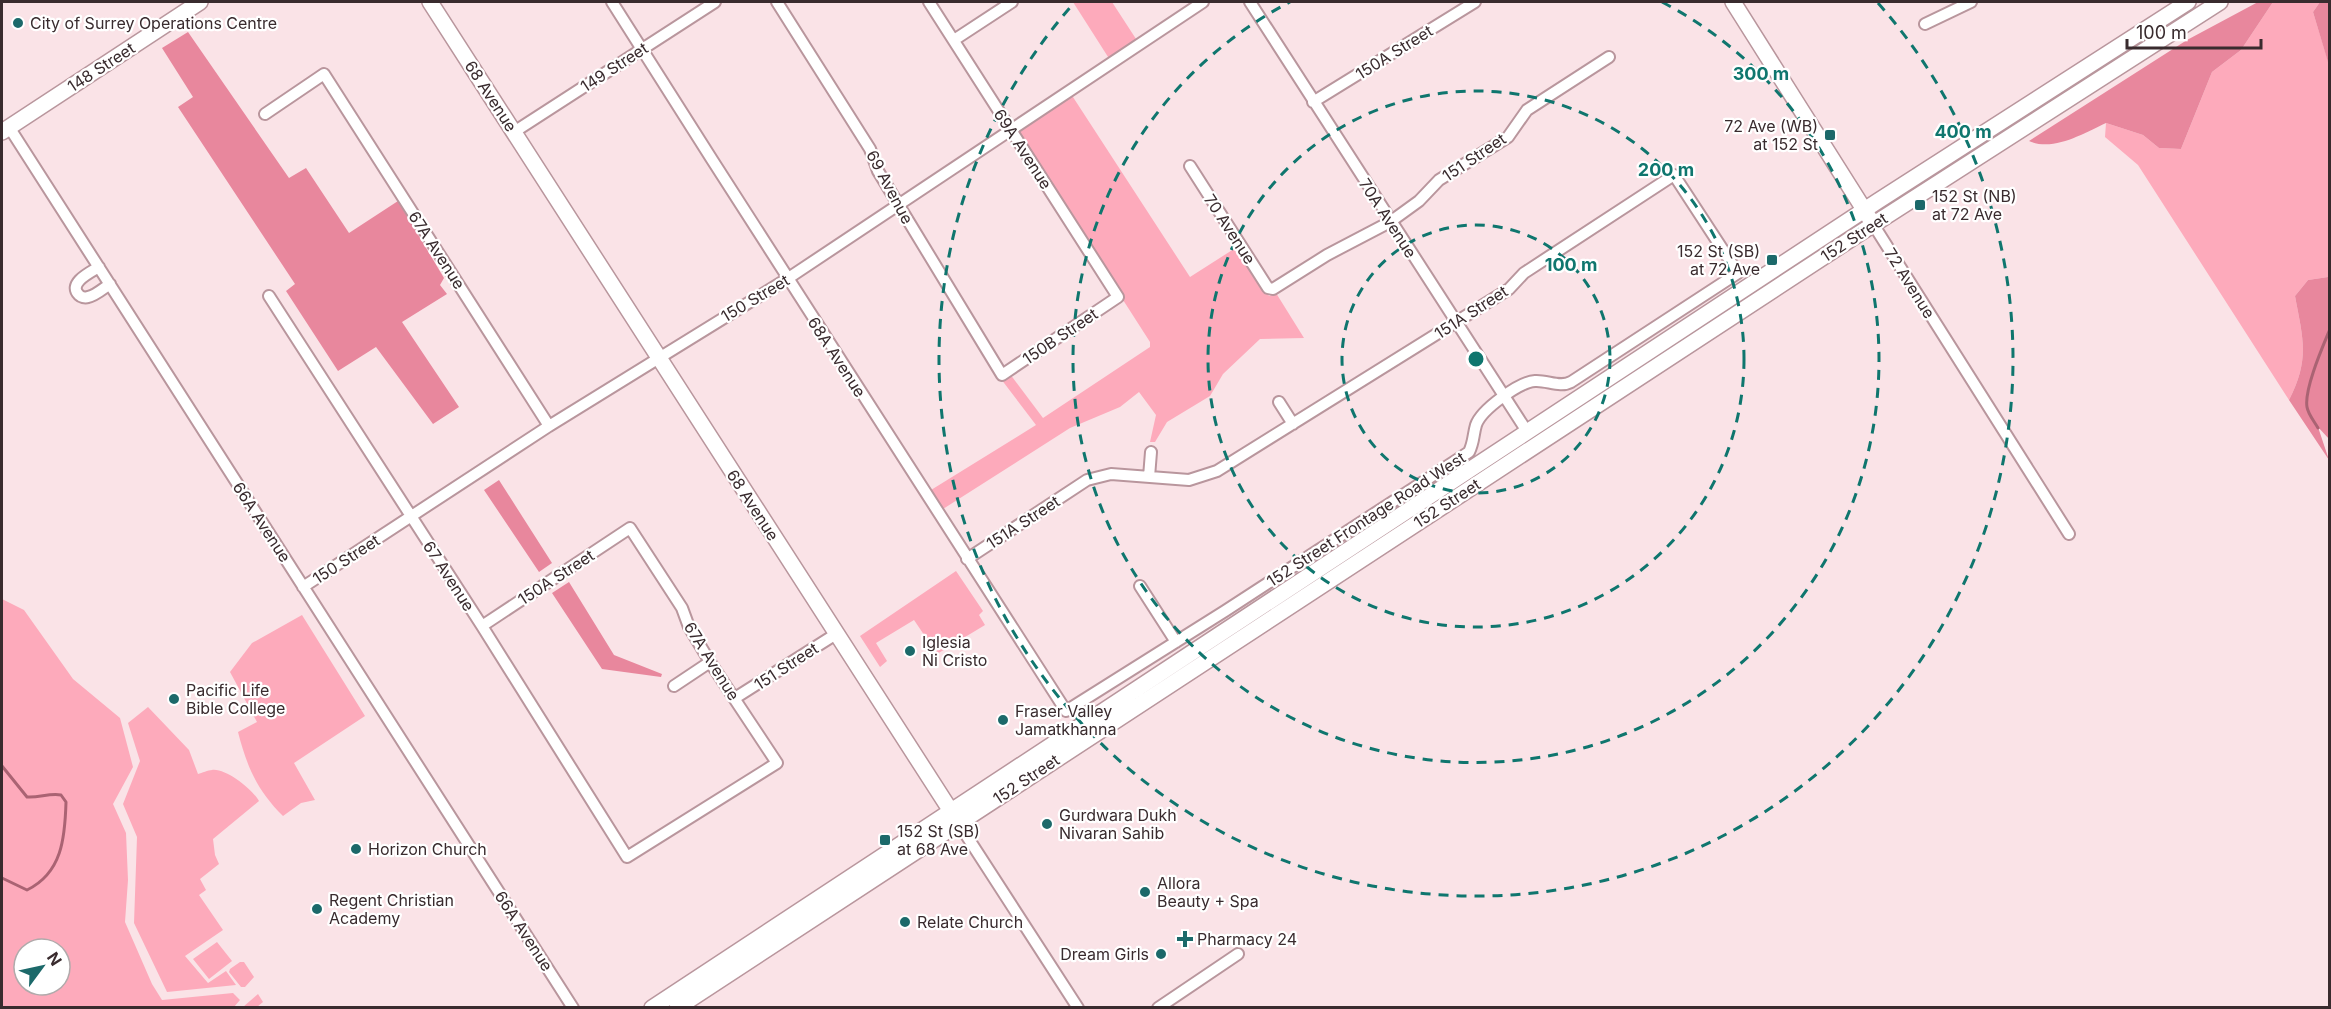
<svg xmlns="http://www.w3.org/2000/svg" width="2331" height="1009" font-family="Inter,sans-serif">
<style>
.green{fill:#fdaabb;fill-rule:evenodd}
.forest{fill:#e8879d}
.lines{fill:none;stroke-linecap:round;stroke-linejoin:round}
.stream{stroke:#aa6373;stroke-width:3}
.street-casing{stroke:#b9969d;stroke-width:14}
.secondary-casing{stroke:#b9969d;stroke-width:18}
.street{stroke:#fff;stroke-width:10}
.secondary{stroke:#fff;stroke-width:15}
.ring{fill:none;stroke:#0f766e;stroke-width:3;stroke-dasharray:10 8}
.poi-dot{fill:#1c696a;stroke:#fff;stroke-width:2}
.labels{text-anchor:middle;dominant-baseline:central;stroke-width:4.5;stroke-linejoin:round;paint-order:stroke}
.poi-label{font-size:16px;fill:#392b2e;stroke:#fff;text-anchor:start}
.street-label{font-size:16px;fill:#392b2e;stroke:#fff}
.centre{fill:#0f766e;stroke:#fff;stroke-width:3}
.ring-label{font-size:18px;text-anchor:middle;font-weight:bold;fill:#0f766e;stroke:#fff;stroke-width:4.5;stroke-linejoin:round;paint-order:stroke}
</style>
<rect width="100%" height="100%" fill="#fae3e7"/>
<path class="green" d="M 1073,2 L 1112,2 L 1138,42 L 1110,60 Z
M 2273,2 L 2320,2 L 2313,12 L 2328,61 L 2329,61 L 2329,273 L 2328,277 L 2308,280 L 2295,296 C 2303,339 2310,359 2289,400 L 2138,165 L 2105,137 L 2106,123 L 2143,135 L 2159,148 L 2181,149 L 2212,72 L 2241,50 Z
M 1071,94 L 1190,277 L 1237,247 L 1269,296 L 1276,293 L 1304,338 L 1260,339 L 1223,374 L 1210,396 L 1167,422 L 1155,442 L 1150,442 L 1156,415 L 1139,392 L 1120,407 L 1070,428 L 943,509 L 931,490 L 1036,425 L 1001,379 L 1010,374 L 1043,418 L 1150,347 L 1150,342 L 1014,130 Z
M 956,571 L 983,611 L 979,615 L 985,625 L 937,654 L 914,620 L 876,643 L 887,661 L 880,667 L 860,636 Z
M 2,599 L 24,610 L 73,679 L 120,718 L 133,767 L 113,804 L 126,833 L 128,880 L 125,922 L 152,984 L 162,1000 L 233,993 L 240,1000 L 234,1007 L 2,1007 ZM 24,949 L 60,949 L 60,985 L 24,985 Z
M 302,615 L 365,716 L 294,763 L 315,800 L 301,803 L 283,816 C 257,790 247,767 238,732 L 257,722 L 230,672 L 252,643 Z
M 148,707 L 189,750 L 198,774 C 202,773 208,770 212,770 C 226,768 253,790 259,801 L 213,839 L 215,855 L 219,864 L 200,879 L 206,890 L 199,895 L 223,930 L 185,956 L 208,983 L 226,971 L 236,985 L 167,992 L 134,923 L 137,837 L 123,804 L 140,761 L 128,723 Z
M 217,942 L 232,961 L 209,979 L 193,959 Z
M 240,962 L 244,962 L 254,977 L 245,987 L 241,987 L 229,972 L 230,969 Z
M 258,994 L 263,1002 L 257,1007 L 243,1007 Z"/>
<path class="forest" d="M 2258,2 L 2273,2 L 2241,50 L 2212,72 L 2181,149 L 2159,148 L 2143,135 L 2106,123 C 2084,133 2054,152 2029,141 L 2187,40 Z
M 2320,2 L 2329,2 L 2328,62 L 2313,12 Z
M 188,32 L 289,178 L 306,168 L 349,233 L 398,201 L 444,278 L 440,285 L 447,294 L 402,322 L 459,407 L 433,424 L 376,347 L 338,371 L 286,291 L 295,284 L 178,107 L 193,97 L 162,48 Z
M 2329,273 L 2329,439 L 2318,427 L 2329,460 L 2289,400 C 2310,359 2303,339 2295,296 L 2308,280 L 2328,277 Z
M 499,480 L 552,563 L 539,572 L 484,490 Z
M 569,582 L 614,655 L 662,674 L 661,677 L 602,669 L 552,593 Z"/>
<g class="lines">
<path class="stream" d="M 2318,428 C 2314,421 2308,414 2307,407 C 2304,389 2323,346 2330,329
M 2,766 L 27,797 C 39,798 49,793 61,795 L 66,802 C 65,838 62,873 27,890 L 2,878"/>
<g class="street-casing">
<path id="street" d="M 612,2 C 762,239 913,475 1066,711 L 1225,611 L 1469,452 C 1474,442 1473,435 1476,425 C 1481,410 1519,382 1535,381 C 1547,380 1560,388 1571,382 L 1738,273 L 1674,175 L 1524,273 L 1509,289 L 1217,471 L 1189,480 L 1111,474 L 1087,480 L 967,559
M 777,2 L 870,149 L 878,171 L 1002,375 L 1118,297 L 929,2
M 1250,2 L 1528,433
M 1925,24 L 1971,2
M 954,40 L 1012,2
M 1313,102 L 1475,2
M 265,114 L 324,74 L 549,426
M 9,127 L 573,1008
M 514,132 L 715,2
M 1190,166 L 1268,288 L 1273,289 L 1327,255 L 1390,222 L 1419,201 L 1439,180 L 1508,137 L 1527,110 L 1609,57
M 1873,224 L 2069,534
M 99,267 C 91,272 67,283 79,295 C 81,297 85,298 88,297 C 95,296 104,288 110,284
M 269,296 L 482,626 L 627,857 L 777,763 L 710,662 L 689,627 L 682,608 L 630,528 L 482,626
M 1279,402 L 1293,424
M 1149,477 L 1151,452
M 1140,586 L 1176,642
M 303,587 L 549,426 L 787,279 L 1203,2
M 674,686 L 710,662
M 735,698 L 836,634
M 959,824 L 1078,1008
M 1158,1008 L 1238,954"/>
</g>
<g class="secondary-casing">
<path id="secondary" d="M 430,2 L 956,819
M 1733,2 L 1870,219
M 2,132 L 200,2
M 652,1008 L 1878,201 L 2188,2
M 677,1008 L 1857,235 L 2220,2"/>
</g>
<use href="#street" class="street"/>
<use href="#secondary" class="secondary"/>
</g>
<g class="ring">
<circle cx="1476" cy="359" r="134"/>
<circle cx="1476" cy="359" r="268"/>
<path d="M1662 2A403 403 0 1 1 1290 2"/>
<path d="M1878 3A537 537 0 1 1 1074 3"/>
</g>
<g class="poi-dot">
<circle cx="18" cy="23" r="6"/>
<rect x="1824" y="129" width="12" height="12" rx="3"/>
<rect x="1914" y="199" width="12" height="12" rx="3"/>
<rect x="1766" y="254" width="12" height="12" rx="3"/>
<circle cx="910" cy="651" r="6"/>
<circle cx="174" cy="699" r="6"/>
<circle cx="1003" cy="720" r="6"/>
<circle cx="1047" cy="824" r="6"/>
<rect x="879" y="834" width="12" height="12" rx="3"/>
<circle cx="356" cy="849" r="6"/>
<circle cx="1145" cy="892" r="6"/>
<circle cx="317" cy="909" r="6"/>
<circle cx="905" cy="922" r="6"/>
<path d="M1182 930h6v6h6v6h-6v6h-6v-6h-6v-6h6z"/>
<circle cx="1161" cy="954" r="6"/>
</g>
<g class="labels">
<g class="poi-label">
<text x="30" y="23">City of Surrey Operations Centre</text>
<text x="1818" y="126" text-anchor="end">72 Ave (WB)<tspan x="1818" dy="18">at 152 St</tspan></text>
<text x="1932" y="196">152 St (NB)<tspan x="1932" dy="18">at 72 Ave</tspan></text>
<text x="1760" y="251" text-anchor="end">152 St (SB)<tspan x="1760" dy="18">at 72 Ave</tspan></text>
<text x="922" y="642">Iglesia<tspan x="922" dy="18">Ni Cristo</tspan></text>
<text x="186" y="690">Pacific Life<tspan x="186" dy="18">Bible College</tspan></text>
<text x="1015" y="711">Fraser Valley<tspan x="1015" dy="18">Jamatkhanna</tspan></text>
<text x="1059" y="815">Gurdwara Dukh<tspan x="1059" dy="18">Nivaran Sahib</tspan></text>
<text x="897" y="831">152 St (SB)<tspan x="897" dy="18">at 68 Ave</tspan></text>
<text x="368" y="849">Horizon Church</text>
<text x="1157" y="883">Allora<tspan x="1157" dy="18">Beauty + Spa</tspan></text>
<text x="329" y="900">Regent Christian<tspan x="329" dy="18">Academy</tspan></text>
<text x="917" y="922">Relate Church</text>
<text x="1197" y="939">Pharmacy 24</text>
<text x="1149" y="954" text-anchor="end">Dream Girls</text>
</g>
<g class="street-label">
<text transform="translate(1394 52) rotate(-32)">150A Street</text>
<text transform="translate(101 67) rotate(-33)">148 Street</text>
<text transform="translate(614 67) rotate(-33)">149 Street</text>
<text transform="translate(491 96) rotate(57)">68 Avenue</text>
<text transform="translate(1023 149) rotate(57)">69A Avenue</text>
<text transform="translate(1474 157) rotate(-34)">151 Street</text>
<text transform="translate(890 187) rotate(62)">69 Avenue</text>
<text transform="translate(1388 218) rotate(57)">70A Avenue</text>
<text transform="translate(1230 229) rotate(57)">70 Avenue</text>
<text transform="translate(1854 237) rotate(-33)">152 Street</text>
<text transform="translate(437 250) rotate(57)">67A Avenue</text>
<text transform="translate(1910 283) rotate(58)">72 Avenue</text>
<text transform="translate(755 298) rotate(-31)">150 Street</text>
<text transform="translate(1471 312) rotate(-33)">151A Street</text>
<text transform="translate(1060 336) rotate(-34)">150B Street</text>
<text transform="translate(837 357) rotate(57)">68A Avenue</text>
<text transform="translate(1447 503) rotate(-33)">152 Street</text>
<text transform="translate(753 505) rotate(57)">68 Avenue</text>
<text transform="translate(1366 519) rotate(-33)">152 Street Frontage Road West</text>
<text transform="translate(262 522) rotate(57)">66A Avenue</text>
<text transform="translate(1023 522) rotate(-33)">151A Street</text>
<text transform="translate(346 559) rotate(-33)">150 Street</text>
<text transform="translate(449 576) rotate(57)">67 Avenue</text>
<text transform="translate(556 577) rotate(-33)">150A Street</text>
<text transform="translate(712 661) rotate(58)">67A Avenue</text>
<text transform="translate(786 666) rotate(-33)">151 Street</text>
<text transform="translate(1026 779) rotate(-34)">152 Street</text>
<text transform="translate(524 931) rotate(57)">66A Avenue</text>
</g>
</g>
<circle cx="1476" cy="359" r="9" class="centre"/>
<g class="ring-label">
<text x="1761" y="80">300 m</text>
<text x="1963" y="138">400 m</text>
<text x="1666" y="176">200 m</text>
<text x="1571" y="271">100 m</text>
</g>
<rect width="2331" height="1009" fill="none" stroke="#392b2e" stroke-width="6"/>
<g transform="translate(42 967) rotate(57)"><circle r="28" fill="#ffffff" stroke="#b0aaab" stroke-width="1.5"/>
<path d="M0-4.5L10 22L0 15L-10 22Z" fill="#1c696a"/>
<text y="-9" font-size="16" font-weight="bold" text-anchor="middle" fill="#392b2e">N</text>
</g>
<path d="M2127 39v9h134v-9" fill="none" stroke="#392b2e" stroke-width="3"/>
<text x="2136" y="39" font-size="18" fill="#392b2e" stroke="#ffffff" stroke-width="4.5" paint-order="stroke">100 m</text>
</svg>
